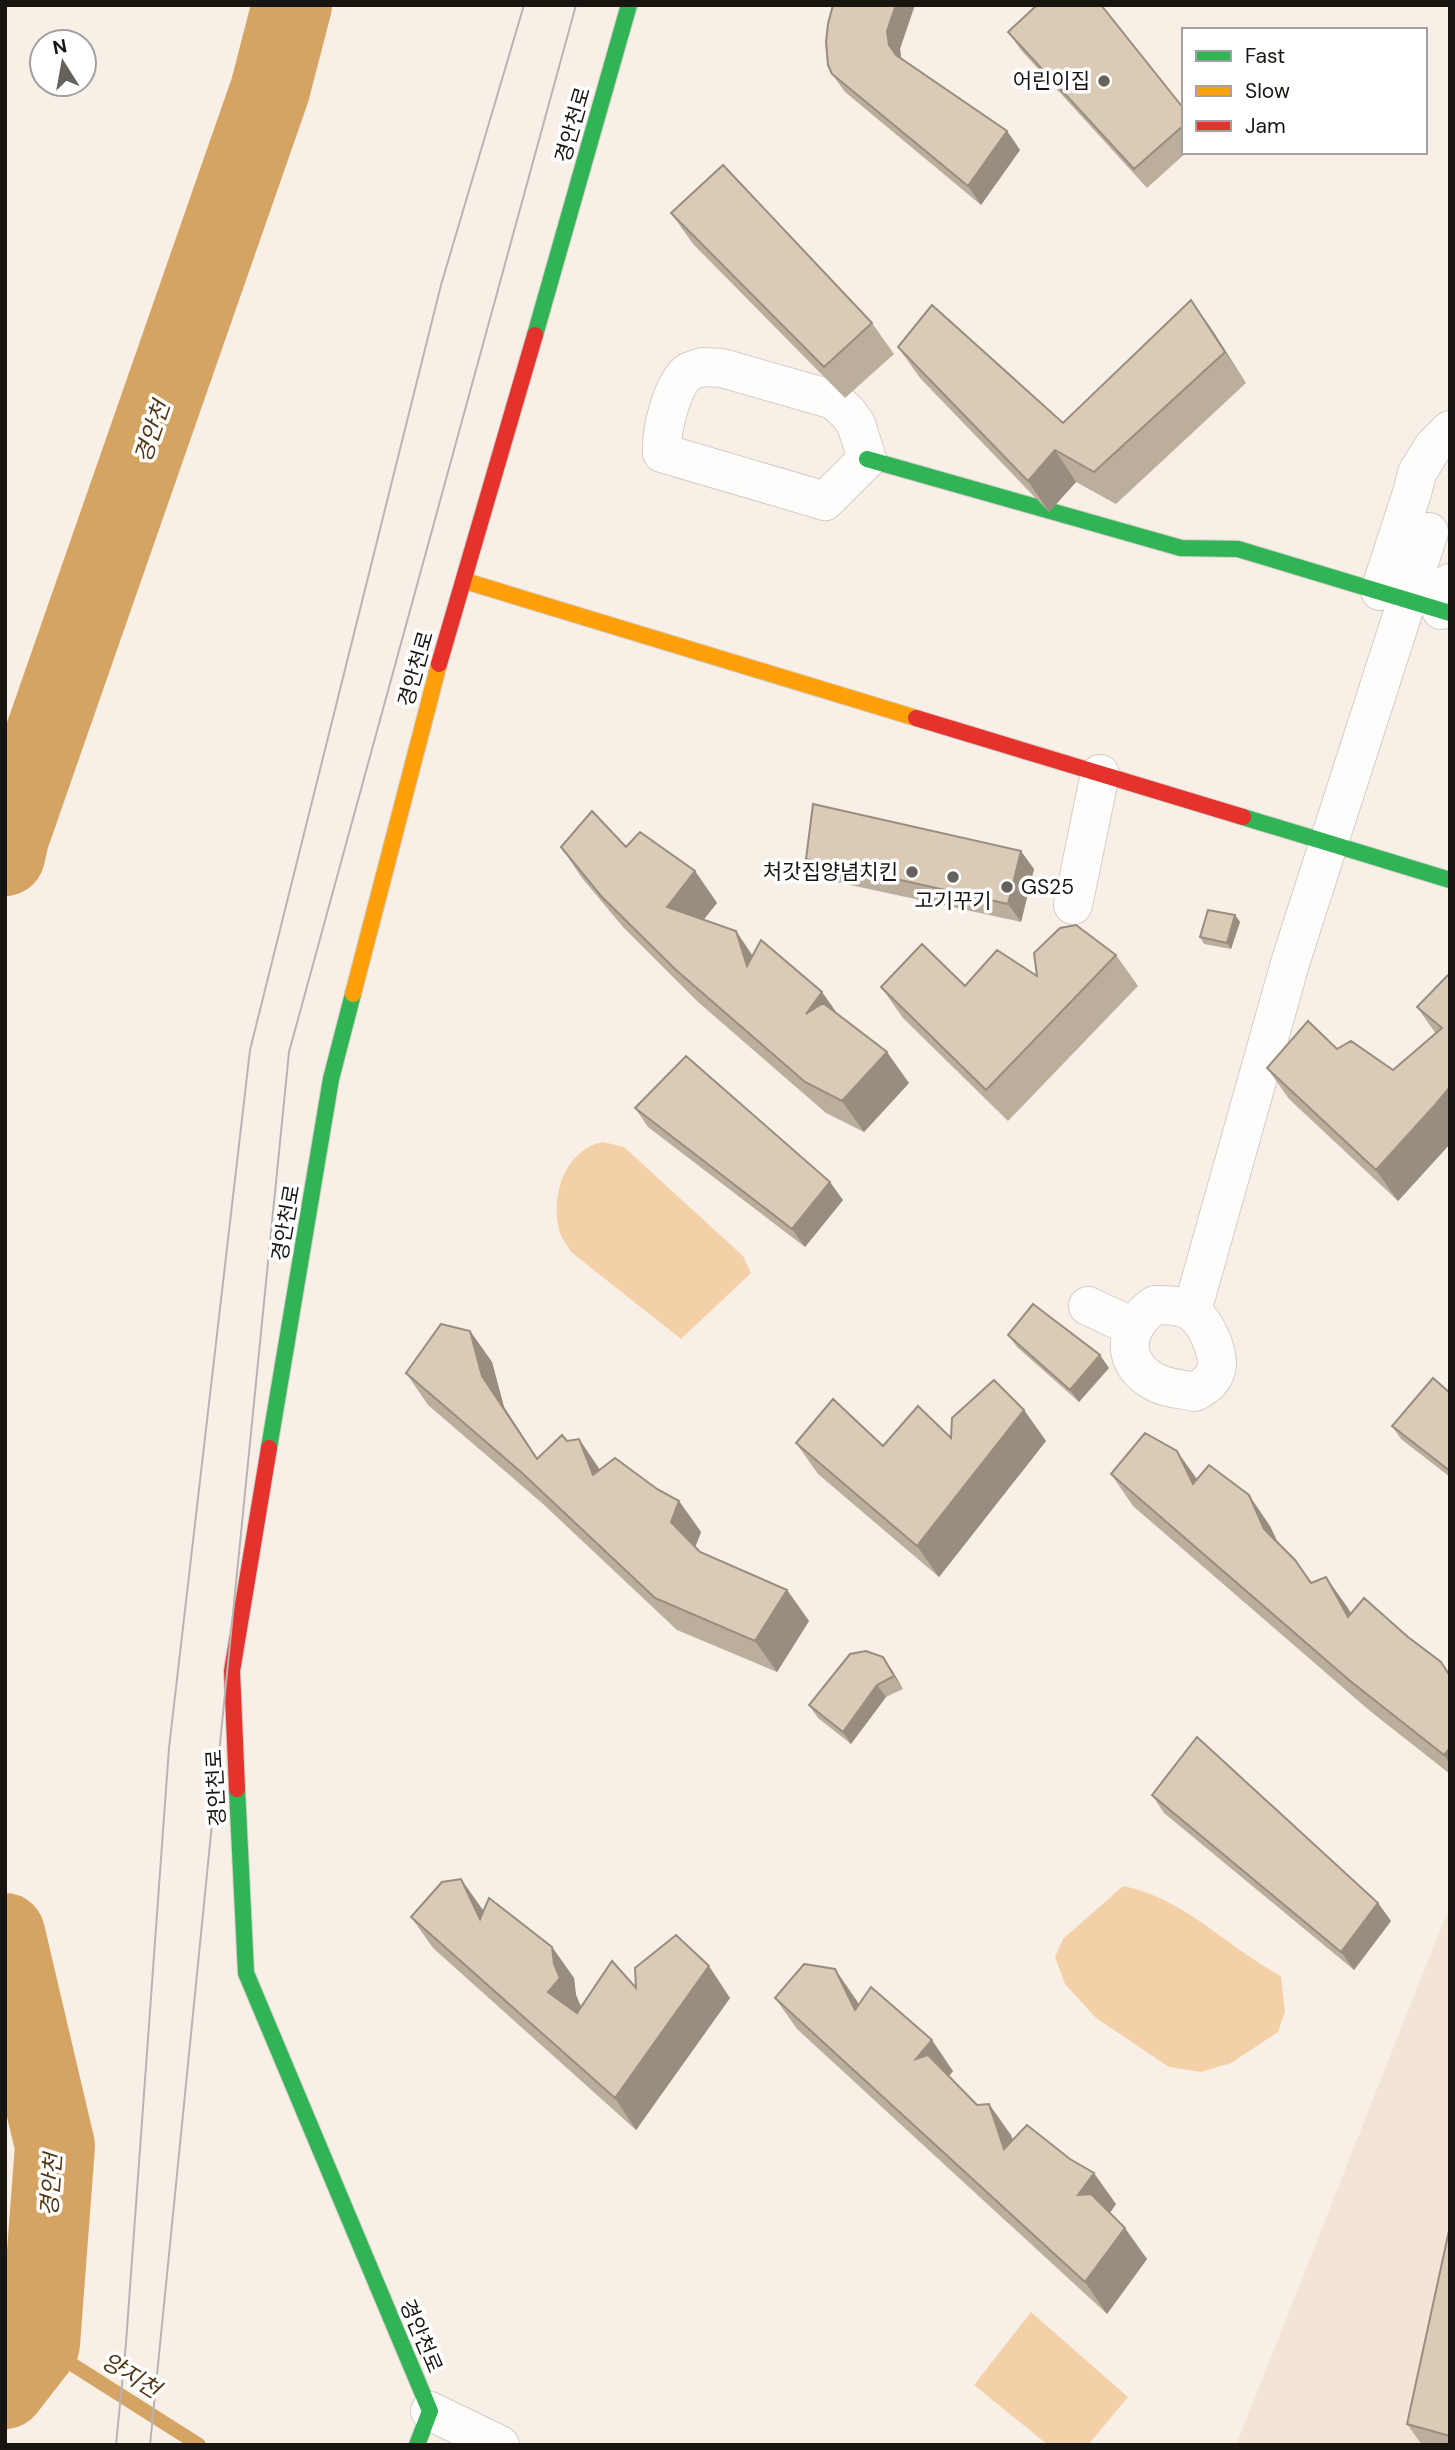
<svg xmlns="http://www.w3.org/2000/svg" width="1455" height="2450" font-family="'DM Sans','Noto Sans KR',sans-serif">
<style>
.built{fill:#f3e4d5}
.green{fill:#f4d0a8}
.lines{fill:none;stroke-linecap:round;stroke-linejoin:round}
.stream{stroke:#d5a463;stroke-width:14}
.river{stroke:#d5a463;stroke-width:80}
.street-casing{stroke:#d3cdc6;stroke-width:40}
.fast-casing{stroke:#d3cdc6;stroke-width:18}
.slow-casing{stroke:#d3cdc6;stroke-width:18}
.jam-casing{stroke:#d3cdc6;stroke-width:18}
.street{stroke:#fefdfb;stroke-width:38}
.fast{stroke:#30b455;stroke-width:16}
.slow{stroke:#ff9f0a;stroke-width:16}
.jam{stroke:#e5322d;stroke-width:16}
.tram{stroke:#b7b5b3;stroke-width:2}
.wall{fill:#bcae9d}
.shaded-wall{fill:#998d7f}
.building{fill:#dbcab6;stroke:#998d7f;stroke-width:2}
.poi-dot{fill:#66615b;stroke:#fff;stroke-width:2.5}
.labels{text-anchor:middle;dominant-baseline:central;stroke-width:7;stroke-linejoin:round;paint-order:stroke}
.poi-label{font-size:21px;fill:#18140f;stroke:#fff;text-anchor:end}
.street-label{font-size:21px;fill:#18140f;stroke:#fff}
.water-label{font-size:23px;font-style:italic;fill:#533714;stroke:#fff}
</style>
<rect width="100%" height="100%" fill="#f8f0e7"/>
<path class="built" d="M 1450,1905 L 1450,2445 L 1236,2445 Z"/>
<path class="green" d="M 603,1142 L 624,1147 L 743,1256 L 751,1273 L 681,1339 L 571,1252 C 568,1246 562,1239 560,1233 C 549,1197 565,1149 603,1142 Z
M 1123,1886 C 1184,1898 1227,1947 1281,1976 L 1285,2012 L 1278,2032 L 1231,2063 L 1201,2072 L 1169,2067 L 1096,2018 L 1065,1984 L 1055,1957 L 1063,1939 Z
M 1031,2312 L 1128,2397 L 1088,2445 L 1048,2445 L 974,2385 Z"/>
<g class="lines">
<path class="stream" d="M 40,2344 L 199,2445"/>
<path class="river" d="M 5,856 L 9,838 L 270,90 L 292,5
M 5,1933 L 55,2146 L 40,2344 L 5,2389"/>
<g class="street-casing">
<path id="street" d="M 703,367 L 722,368 L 834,400 L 848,413 L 856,424 L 867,459 L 825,501 L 662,453 C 661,431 671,388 687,373 C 691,370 697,369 703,367 Z
M 1380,591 L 1412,493 L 1417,473 L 1433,447 L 1450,430
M 1441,610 L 1450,583
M 1073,905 L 1100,774
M 1155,1305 C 1168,1305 1183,1305 1193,1313 C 1207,1324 1222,1357 1215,1373 C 1211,1383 1203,1387 1195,1392 C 1183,1389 1169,1389 1157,1383 C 1119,1364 1123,1327 1155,1305 Z
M 1088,1306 L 1133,1327
M 1192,1311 L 1291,960 L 1429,532
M 430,2411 L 500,2445"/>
</g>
<g class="fast-casing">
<path id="fast" d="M 535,335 L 629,5
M 867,459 L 1181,548 L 1238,549 L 1450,613
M 1243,817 L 1450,880
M 269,1448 L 331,1079 L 353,994
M 237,1789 L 246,1973 L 430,2411 L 417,2445"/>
</g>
<g class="slow-casing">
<path id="slow" d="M 465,581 L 916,718
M 353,994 L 439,664"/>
</g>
<g class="jam-casing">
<path id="jam" d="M 439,664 L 535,335
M 916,718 L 1243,817
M 237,1789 L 232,1671 L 269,1448"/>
</g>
<use href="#street" class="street"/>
<use href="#fast" class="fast"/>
<use href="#slow" class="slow"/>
<use href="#jam" class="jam"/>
<path class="tram" d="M 116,2445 L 126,2343 L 169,1748 L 250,1050 L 441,285 L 524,5
M 150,2445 L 289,1052 L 576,5"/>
</g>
<path class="wall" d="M 1008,32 L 1184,109 L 1184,152 L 1187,152 L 1147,188 L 1021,50 Z
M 900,49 L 901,59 L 1007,131 L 1020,150 L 981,205 L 845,92 L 832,74 Z
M 671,213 L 872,323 L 894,354 L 845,398 L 693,244 Z
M 1191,300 L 1246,383 L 1116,504 L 1076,482 L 1049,512 L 920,378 L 898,347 L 1063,423 Z
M 561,847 L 626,847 L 695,871 L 717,903 L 703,920 L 736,931 L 753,956 L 822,992 L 837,1013 L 909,1083 L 864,1132 L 826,1113 L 698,1002 L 623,927 L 582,878 Z
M 806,859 L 1034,869 L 1021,922 L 818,878 Z
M 1235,915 L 1240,922 L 1231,949 L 1204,944 L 1200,937 Z
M 1116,955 L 1138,986 L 1008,1121 L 903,1018 L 881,987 L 965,986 L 1037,976 Z
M 1450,973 L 1450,1144 L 1398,1201 L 1289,1099 L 1267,1068 L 1337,1049 L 1393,1070 L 1436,1034 L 1417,1007 Z
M 635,1108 L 843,1200 L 805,1247 L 648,1127 Z
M 470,1331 L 492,1362 L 504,1407 L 537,1458 L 567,1441 L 579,1439 L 600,1470 L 657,1489 L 679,1501 L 701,1532 L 695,1547 L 700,1552 L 787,1590 L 809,1621 L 777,1672 L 677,1630 L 543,1504 L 428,1405 L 406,1373 Z
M 1008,1335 L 1109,1368 L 1079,1402 L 1017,1347 Z
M 1450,1393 L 1450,1477 L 1401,1439 L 1392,1426 Z
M 1024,1410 L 1046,1441 L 939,1577 L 818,1474 L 796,1443 L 883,1446 L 951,1438 Z
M 1111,1474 L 1197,1480 L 1270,1526 L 1278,1543 L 1311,1583 L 1326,1577 L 1351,1614 L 1450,1675 L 1450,1774 L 1370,1711 L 1133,1506 Z
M 892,1670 L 903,1689 L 886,1697 L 851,1744 L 818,1718 L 809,1705 Z
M 1152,1795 L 1378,1903 L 1391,1921 L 1354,1970 L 1164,1813 Z
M 483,1911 L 552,1947 L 574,1978 L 576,1995 L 581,2006 L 636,1988 L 730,1998 L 636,2130 L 433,1948 L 411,1917 Z
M 775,1998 L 857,2001 L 859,2005 L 953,2071 L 949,2076 L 977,2105 L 1011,2135 L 1013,2140 L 1116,2204 L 1110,2213 L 1147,2259 L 1107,2314 L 797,2029 Z
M 1450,2226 L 1450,2445 L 1422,2445 L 1407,2424 Z"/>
<path class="shaded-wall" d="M 896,5 L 915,5 L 900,49 L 902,64 L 889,45 L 887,31 Z
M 1007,131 L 1020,150 L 981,205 L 968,186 Z
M 1191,300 L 1213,331 L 1246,383 L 1225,352 Z
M 1055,450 L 1076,482 L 1049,512 L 1028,481 Z
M 1021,851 L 1034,869 L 1021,922 L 1008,904 Z
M 695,871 L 717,903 L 689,938 L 667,907 Z
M 1235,915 L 1240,922 L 1231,949 L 1227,943 Z
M 736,931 L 757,963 L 747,966 Z
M 822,992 L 844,1024 L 806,1014 Z
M 887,1052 L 909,1083 L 864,1132 L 842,1101 Z
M 1450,1087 L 1450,1144 L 1398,1201 L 1376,1170 Z
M 830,1182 L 843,1200 L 805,1247 L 792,1229 Z
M 470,1331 L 492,1362 L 504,1407 L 558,1490 L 482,1376 Z
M 1100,1355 L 1109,1368 L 1079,1402 L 1070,1390 Z
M 1024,1410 L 1046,1441 L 939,1577 L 917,1546 Z
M 579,1439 L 600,1470 L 593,1475 Z
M 1177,1451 L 1199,1482 L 1193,1484 Z
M 1249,1495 L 1270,1526 L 1286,1560 L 1264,1529 Z
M 679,1501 L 701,1532 L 693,1553 L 671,1522 Z
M 1326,1577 L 1348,1608 L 1370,1648 L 1348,1617 Z
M 787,1590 L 809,1621 L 777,1672 L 755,1641 Z
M 883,1657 L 892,1670 L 903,1689 L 894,1676 Z
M 877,1685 L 886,1697 L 851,1744 L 843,1732 Z
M 1450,1748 L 1450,1764 L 1444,1755 Z
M 461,1879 L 483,1910 L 502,1950 L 480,1919 Z
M 1378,1903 L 1391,1921 L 1354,1970 L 1341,1952 Z
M 552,1947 L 574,1978 L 576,1995 L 582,2010 L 570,2023 L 548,1992 L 554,1964 Z
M 709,1966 L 730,1998 L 636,2130 L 615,2098 Z
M 835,1969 L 857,2001 L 877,2041 L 855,2010 Z
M 932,2040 L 953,2071 L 938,2090 L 916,2059 Z
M 989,2104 L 1011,2135 L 1026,2181 L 1004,2149 Z
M 1094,2173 L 1116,2204 L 1100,2226 L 1078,2195 Z
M 1125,2228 L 1147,2259 L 1107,2314 L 1085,2282 Z"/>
<path class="building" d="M 833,5 L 896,5 L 887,31 L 889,45 L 896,55 L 1007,131 L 968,186 L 832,74 L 828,65 L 826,42 L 828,24 Z
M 1037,5 L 1101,5 L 1184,109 L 1184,125 L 1134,169 L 1008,32 Z
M 723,165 L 872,323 L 824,367 L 671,213 Z
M 1191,300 L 1225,352 L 1094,472 L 1055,450 L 1028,481 L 898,347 L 932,305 L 1063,423 Z
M 813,804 L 1021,851 L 1008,904 L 806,859 Z
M 592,811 L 626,847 L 640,832 L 695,871 L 667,907 L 736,931 L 747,966 L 761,940 L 822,992 L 806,1014 L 823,1003 L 887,1052 L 842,1101 L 805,1082 L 676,970 L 601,896 L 561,847 Z
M 1208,910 L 1235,915 L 1227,943 L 1200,937 Z
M 1076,925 L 1116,955 L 986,1090 L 881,987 L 922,944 L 965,986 L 997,950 L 1037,976 L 1034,953 L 1060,928 Z
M 1450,973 L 1450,1087 L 1435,1105 L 1376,1170 L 1267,1068 L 1308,1021 L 1337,1049 L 1351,1041 L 1393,1070 L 1442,1028 L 1417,1007 Z
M 686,1056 L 830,1182 L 792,1229 L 635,1108 Z
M 1033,1304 L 1100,1355 L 1070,1390 L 1008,1335 Z
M 441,1324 L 470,1331 L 482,1376 L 537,1459 L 562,1435 L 567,1441 L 579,1439 L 593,1475 L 615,1458 L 657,1489 L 679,1501 L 671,1522 L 700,1552 L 787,1590 L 755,1641 L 655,1598 L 521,1472 L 406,1373 Z
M 1433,1378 L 1450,1393 L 1450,1471 L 1392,1426 Z
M 994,1380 L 1024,1410 L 917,1546 L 796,1443 L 833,1399 L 883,1446 L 918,1406 L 951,1438 L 952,1418 Z
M 1145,1433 L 1177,1451 L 1193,1484 L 1209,1465 L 1249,1495 L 1264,1529 L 1295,1560 L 1311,1583 L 1326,1577 L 1348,1617 L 1364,1598 L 1408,1637 L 1441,1662 L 1450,1676 L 1450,1748 L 1444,1755 L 1349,1680 L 1111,1474 Z
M 866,1651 L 883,1657 L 894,1676 L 877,1685 L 843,1732 L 809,1705 L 850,1654 Z
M 1197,1737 L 1378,1903 L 1341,1952 L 1152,1795 Z
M 461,1879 L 480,1919 L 489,1898 L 552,1947 L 554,1964 L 560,1978 L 548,1992 L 577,2013 L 612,1961 L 636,1988 L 635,1968 L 676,1935 L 709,1966 L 615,2098 L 411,1917 L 442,1882 Z
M 804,1964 L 835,1969 L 855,2010 L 871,1987 L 932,2040 L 916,2059 L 928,2055 L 977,2105 L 989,2104 L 1004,2149 L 1027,2125 L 1070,2159 L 1094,2173 L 1078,2195 L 1091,2194 L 1125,2228 L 1085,2282 L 775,1998 Z
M 1450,2226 L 1450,2436 L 1407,2424 Z"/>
<g class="poi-dot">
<circle cx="1104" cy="81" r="7"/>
<circle cx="912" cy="872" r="7"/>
<circle cx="953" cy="877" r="7"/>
<circle cx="1007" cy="887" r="7"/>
</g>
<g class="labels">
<g class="poi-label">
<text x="1090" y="81">어린이집</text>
<text x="898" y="872">처갓집양념치킨</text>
<text x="1021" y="887" text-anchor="start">GS25</text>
<text x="953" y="901" text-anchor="middle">고기꾸기</text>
</g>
<g class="street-label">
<text transform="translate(573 125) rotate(-74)">경안천로</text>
<text transform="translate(416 669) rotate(-74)">경안천로</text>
<text transform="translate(286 1223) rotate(-80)">경안천로</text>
<text transform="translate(216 1788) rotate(-93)">경안천로</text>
<text transform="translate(421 2336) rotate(67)">경안천로</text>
</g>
<g class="water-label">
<text transform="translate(152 432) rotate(-71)">경안천</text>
<text transform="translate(51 2185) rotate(-86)">경안천</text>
<text transform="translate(131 2375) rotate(32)">양지천</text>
</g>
</g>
<rect width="1455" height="2450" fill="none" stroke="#18140f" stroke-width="14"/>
<rect x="1182" y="28" width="245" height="126" fill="#ffffff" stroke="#a3a19f" stroke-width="2"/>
<rect x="1196" y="51" width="35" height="10" fill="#30b455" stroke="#a3a19f" stroke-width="2"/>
<text x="1245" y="63" font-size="21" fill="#18140f">Fast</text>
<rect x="1196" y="86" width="35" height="10" fill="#ff9f0a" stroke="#a3a19f" stroke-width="2"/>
<text x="1245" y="98" font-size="21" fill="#18140f">Slow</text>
<rect x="1196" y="121" width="35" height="10" fill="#e5322d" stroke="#a3a19f" stroke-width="2"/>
<text x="1245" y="133" font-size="21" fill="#18140f">Jam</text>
<g transform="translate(63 63) rotate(349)"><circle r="33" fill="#ffffff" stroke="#a3a19f" stroke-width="2"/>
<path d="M0-5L12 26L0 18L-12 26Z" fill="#66615b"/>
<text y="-10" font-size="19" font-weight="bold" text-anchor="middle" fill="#18140f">N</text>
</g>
</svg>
